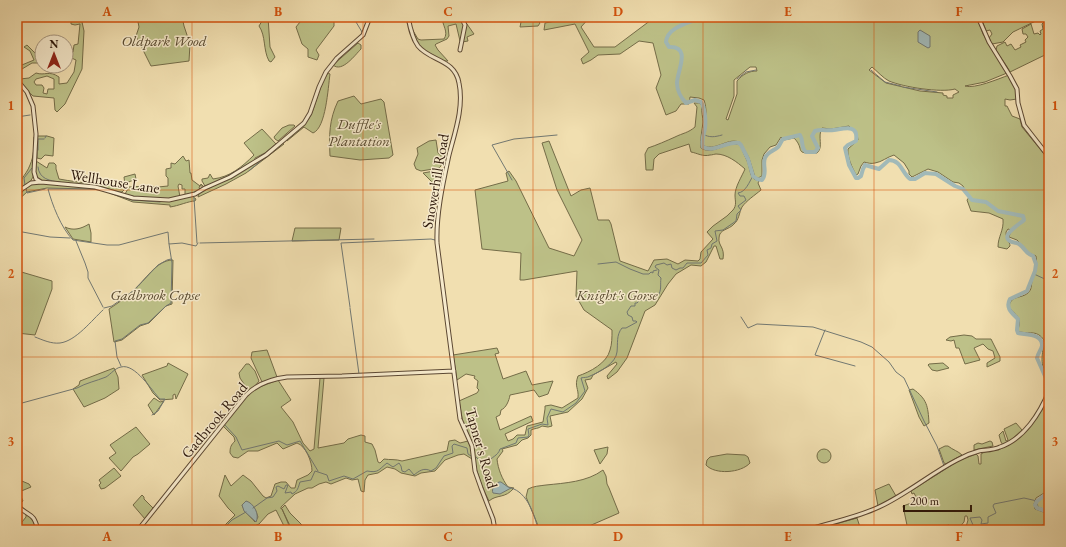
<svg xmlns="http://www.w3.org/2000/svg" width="1066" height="547" font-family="'EB Garamond',serif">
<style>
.green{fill:#bdc188;stroke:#746c48;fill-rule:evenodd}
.water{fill:#a1b9b8;stroke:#727872}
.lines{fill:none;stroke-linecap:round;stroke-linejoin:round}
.stream{stroke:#727872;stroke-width:1}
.river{stroke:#a1b9b8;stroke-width:4}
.minor-casing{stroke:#5c4833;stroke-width:5}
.minor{stroke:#f6eacc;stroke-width:3}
.grid{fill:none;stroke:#d5520c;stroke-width:1;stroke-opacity:0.55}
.labels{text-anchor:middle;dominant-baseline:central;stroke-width:3;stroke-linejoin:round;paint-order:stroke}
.park-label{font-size:15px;font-style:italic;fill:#57492f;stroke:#f6eacc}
.street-label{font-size:15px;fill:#2b1609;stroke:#f6eacc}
.neatline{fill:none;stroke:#d5520c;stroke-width:1.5}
.grid-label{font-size:13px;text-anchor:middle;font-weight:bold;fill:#d5520c}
</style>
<rect width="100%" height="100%" fill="#f1dfb0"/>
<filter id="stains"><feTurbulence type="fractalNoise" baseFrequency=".005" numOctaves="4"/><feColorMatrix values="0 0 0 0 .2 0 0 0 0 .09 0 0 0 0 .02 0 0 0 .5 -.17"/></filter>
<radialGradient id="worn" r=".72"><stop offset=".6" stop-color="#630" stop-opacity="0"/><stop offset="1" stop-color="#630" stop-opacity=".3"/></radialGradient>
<path class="green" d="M 77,17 L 82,17 L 82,22 L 84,31 L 82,69 L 65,104 L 57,112 L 55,110 L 54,98 L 33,96 C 27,90 18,83 17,75 L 20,79 L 29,78 L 36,73 C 45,76 49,70 59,77 L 59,84 L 67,83 L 74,72 L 76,60 L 67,56 L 68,52 L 73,52 L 74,45 L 78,44 L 80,24 L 75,25 L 71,24 L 71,21 ZM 47,76 L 54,79 L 54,89 L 48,89 L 47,94 L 43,93 L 44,88 L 42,85 L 36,85 L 34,82 L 36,79 Z
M 137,17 L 182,17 L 184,26 L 190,44 L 189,61 L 151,66 L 136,36 L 139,27 Z
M 261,17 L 268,17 L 270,47 L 275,57 L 271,62 L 269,61 C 263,50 266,36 259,26 L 262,21 Z
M 299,17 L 334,17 L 334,26 L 316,50 L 319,55 L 317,60 L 308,57 L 308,49 L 302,44 L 296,27 L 300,22 Z
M 442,17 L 462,17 L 474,34 L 467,37 L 468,41 L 462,42 L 460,41 L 456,24 L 448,26 L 449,36 L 447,39 L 436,44 L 435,45 L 438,50 L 448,61 L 444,61 C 425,50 418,51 412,29 L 418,39 L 421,40 L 444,39 C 449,32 442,25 442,17 Z
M 522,17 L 534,17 L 540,23 L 538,26 L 520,27 Z
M 577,17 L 590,17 L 581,27 L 594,47 L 615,47 L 655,17 L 977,17 L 983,34 L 1007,73 L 985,82 L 965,86 C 975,89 998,79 1009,75 L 1015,87 L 1017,99 L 1010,100 L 1005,99 L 1005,106 L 1007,106 L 1012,116 L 1020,119 L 1022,127 L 1049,160 L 1049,378 C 1038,364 1043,355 1044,340 C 1037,330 1031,334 1020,332 L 1018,330 C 1022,315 1017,318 1009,307 C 1010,295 1021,299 1028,293 C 1032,289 1031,286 1032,281 C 1035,270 1038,270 1036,256 L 1029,253 L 1017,240 L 1009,237 L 1011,230 L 1008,229 L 1006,232 C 1006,239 1010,242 1010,246 L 1007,249 L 998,247 C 998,236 1004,231 1003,219 L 989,213 L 971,211 L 967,200 L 970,196 L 966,193 L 963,186 L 959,183 L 953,182 L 938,172 L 928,169 L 912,177 L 909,174 L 909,171 L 904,163 L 894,155 C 887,157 882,162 875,163 C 871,164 868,163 864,162 L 861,166 L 858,174 L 856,175 C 852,167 847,157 848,149 L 858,140 L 857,134 L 849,126 L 831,129 L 822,128 C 817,137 824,147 817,153 C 792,154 806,150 794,138 L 784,140 L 781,137 L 776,145 L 770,147 L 764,154 L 762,160 L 762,176 L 758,178 L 755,177 L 749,158 L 741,143 C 729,136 717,151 704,146 C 701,140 705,134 706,127 C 706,119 707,108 704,100 L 699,98 L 690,97 L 689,104 L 681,104 L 676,111 L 666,115 L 656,88 L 661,75 L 653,43 L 639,41 L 620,54 L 598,55 L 591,60 L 583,64 L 581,59 L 589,52 L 575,24 L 544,30 L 545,23 ZM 750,67 L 756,67 L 757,71 C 749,71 743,74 737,81 L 737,94 L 728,120 L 726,119 L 734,96 L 734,80 ZM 872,67 C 877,71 883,78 889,81 C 903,87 941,93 955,89 L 959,92 L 953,95 L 953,98 L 947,98 L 947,96 L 943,95 L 943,93 L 920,91 L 886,83 L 869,70 Z
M 992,17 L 1044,17 L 1013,32 L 1003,42 L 992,44 L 989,38 L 992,34 L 990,30 L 986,31 L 982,20 Z
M 1046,17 L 1049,17 L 1049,53 L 1010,72 C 1009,69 999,55 996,50 L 997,46 L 1005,42 L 1007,46 L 1011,44 L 1015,50 L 1021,47 L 1020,45 L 1026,42 L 1025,40 L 1028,37 L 1026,34 L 1023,34 L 1022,29 L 1031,24 L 1034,34 L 1038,33 L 1040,35 L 1041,34 L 1040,31 L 1043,29 L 1042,24 L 1046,20 Z
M 358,43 L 361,45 L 361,49 C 355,55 342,73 333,65 Z
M 27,45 L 35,53 L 42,55 L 42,63 L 32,63 L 17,72 L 17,67 L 34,60 L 30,51 L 24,47 Z
M 328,73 L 330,74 C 328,88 326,128 313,133 L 304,127 L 287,141 L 287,139 C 295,132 306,125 311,115 C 317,101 319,86 328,73 Z
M 354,96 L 361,104 L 381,99 L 384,102 L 393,155 L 389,158 L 360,160 L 330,156 C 329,135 329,120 338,101 Z
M 694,103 L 699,103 L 702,106 C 701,112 703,117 703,122 C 702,131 700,139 701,148 C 713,156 727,140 740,145 L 748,163 L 751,175 L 754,179 L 759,181 L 758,183 L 761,190 C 755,195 746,201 742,207 C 739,213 739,220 734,224 C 729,230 719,229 719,238 C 718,246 725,247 723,259 L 720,259 L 716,246 L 714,246 L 706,262 L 701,266 L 691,265 L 676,274 L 668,284 L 655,305 L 645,311 L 627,358 L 617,372 L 608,379 L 607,376 L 617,364 L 616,362 L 593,375 L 591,379 L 585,380 L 588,388 L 582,399 L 568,412 L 550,416 L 552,426 L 548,427 L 542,426 C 538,429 535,428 531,430 L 531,435 L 528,438 L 522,440 L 517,445 L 502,449 L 503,451 L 497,459 C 498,469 502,479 508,487 L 514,488 C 505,499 497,494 489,501 L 483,489 L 476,468 L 472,442 L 463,423 L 459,401 L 477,393 L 479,390 L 477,388 L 478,381 L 474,378 L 475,376 L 466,374 L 457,380 L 453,355 L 497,348 L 499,353 L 495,354 L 503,379 L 526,371 L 532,385 L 553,381 L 548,394 L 539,397 L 534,390 L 510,395 C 509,401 506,408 501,410 L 500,415 L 496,417 L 500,430 L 531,416 L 533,421 L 505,434 L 508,441 L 513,439 L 517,435 L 525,435 L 527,426 L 543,422 L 545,409 L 545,406 L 551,405 L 562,408 L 578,398 C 579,388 574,387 578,376 C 590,372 607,363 610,350 C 612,344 612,337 612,330 L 584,310 L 576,296 L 577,271 L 524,280 L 520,280 L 521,253 L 482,249 L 475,190 L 508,181 L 506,173 L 509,171 L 516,181 L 549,248 L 574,256 L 582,240 L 557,190 L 542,143 L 549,141 L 571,196 L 581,190 L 590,188 L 598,220 L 609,220 L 611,224 L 620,261 L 648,271 L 654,260 L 667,259 L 678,264 L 685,260 L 698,261 L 700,259 L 701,252 L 713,239 L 707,232 C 714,223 726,219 733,210 C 737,205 735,201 735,195 C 735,187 742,176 745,169 C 737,162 727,154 716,154 C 715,154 712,155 710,155 C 703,157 697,153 691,152 L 689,144 L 659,154 L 654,159 L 653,170 L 646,170 L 645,154 L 648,148 C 657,145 666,141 675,137 C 683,133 688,133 695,127 L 697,107 Z
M 289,125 L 294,125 L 295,126 L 278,141 L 275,139 L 274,137 L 282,128 Z
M 262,129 L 276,144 L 265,153 L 255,158 L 255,160 C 239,170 224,182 205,186 L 202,181 L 202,179 L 208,178 L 210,174 L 213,179 C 230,177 242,167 254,155 L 244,143 Z
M 37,136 L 47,136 L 54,138 L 53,156 L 45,155 L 41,159 L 37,158 Z
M 34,137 L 35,137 L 33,177 L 30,182 L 17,193 C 17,181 26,176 30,165 C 34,156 34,147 34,137 Z
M 436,140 L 438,153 L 443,157 L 441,166 L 439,168 L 421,171 L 416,169 L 414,164 L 418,154 L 417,148 L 429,141 Z
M 282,143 L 284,144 L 246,173 L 226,184 L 198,197 L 199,193 L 232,177 Z
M 183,156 L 186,161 L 189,160 L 190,173 L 191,173 L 192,180 L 200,186 L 201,184 L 203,186 L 200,186 L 199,187 L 200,190 L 195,193 L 185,195 L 185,189 L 182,189 L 182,185 L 179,184 L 178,186 L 180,197 C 163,200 142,200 125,194 L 129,187 L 147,186 L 158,187 L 168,186 L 168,178 L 166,176 L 166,169 L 171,168 L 171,163 L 175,164 Z
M 36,161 L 47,168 L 49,163 L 54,163 L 56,165 L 56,169 L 59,179 C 81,183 102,185 125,185 L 124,177 L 135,174 L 136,179 L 126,183 L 125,185 L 126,188 L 122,192 L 119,192 L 102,187 L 42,181 C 34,177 34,168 36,161 Z
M 440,170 L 435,184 L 433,183 L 423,173 Z
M 44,183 L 103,189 L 132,199 L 164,201 L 192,196 L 196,199 L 195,201 C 189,201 178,206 170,207 L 170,205 L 133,202 L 102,190 L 89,189 L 47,188 L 27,192 L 17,201 L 17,197 L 29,185 Z
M 89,224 L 91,233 L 91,242 L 73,239 L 65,227 C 73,231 81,229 89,224 Z
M 295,228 L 341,228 L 339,240 L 292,241 Z
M 173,260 L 172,304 L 166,306 L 149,323 L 140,326 L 122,340 L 114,342 L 109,309 C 118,303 127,297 134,290 C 145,281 156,260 173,260 Z
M 18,271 L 52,281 L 52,289 L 35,335 L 17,333 Z
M 964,335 L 972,336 L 976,339 L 991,339 L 1000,357 L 1000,361 L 987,367 L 987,363 L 995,358 L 993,351 L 988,349 L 983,344 L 974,348 L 980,360 L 965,364 L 959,348 L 956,348 L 954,340 L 951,341 L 946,340 L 950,337 Z
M 267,350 L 277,377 L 262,382 L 251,358 L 252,352 Z
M 168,363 L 188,374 L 176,399 L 175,394 L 173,395 L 173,399 L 160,400 L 153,393 L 142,375 L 167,366 Z
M 943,363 L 949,368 L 937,371 L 932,370 L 928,365 L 929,364 Z
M 246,364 L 249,364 L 255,371 L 259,381 C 256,386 250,390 246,394 L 244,384 L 240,378 L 239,373 Z
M 114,368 L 118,377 L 119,389 L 105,398 L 84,407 L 73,389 L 79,385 L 80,381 Z
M 320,378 L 324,378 L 318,448 L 344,443 L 348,439 L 361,435 L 365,436 L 365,442 L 372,444 L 375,450 L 378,462 L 380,463 L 384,459 C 390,460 396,459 402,461 L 447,451 L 449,441 L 455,440 L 460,443 L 468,441 L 472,451 L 472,459 L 464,454 L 458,455 L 445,460 L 435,471 L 421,473 L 415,476 L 401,473 L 395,469 L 387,467 L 378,473 L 368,475 L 365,480 L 364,492 L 361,491 L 358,479 L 352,480 L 346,478 L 331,484 L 326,482 L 319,484 L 312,488 L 308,488 L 295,494 L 281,507 L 281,509 L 285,505 L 290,513 L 307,530 L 292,530 L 282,509 L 291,530 L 286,530 L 276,510 L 268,514 L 259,524 L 246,530 L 210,530 L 221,529 L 235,515 L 228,508 L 219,496 L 225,475 L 231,486 L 243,475 L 251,481 L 263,496 L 266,498 L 271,496 L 275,484 L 281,482 L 286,482 L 291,488 L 295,488 L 297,480 L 308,475 L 312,471 C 312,462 306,446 297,443 L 283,449 L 277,443 L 258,451 L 248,451 L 238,458 L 233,457 L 230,453 C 230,447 231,445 235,441 L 234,437 L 223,426 L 238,406 L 254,389 L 278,380 L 291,400 L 281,407 L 293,422 L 303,443 L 310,451 L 314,449 ZM 246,501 L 255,509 L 258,517 L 255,522 C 250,516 245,513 242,505 Z
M 913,389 C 927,399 928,406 929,423 L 924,426 L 919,417 L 909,390 Z
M 1049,395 L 1049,456 L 1046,459 L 1047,464 L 1049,467 L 1049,490 L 1036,498 L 1034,504 L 1035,509 L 1049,514 L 1049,530 L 958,530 L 966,527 L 968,520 L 967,516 L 965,516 L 964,522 L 957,530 L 952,530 L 949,525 L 930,530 L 908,530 L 903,506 L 914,502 L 913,500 L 916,497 L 914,493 L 912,494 L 911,491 L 958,461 L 976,454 L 978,456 L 979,464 L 981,464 L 981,454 C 987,450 995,451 1002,448 C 1024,439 1040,416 1049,395 Z
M 154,398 L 160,402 L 164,401 L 154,415 L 148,405 Z
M 1016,423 L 1022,430 L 1011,440 L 1003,445 L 1001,442 L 999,435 L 1003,431 L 1006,441 L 1008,440 L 1004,429 Z
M 136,427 L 150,444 L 138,454 L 133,457 L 121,471 L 109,458 L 116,453 L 110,445 Z
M 990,441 L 992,442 L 993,446 L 974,450 L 974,445 L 978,443 L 982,444 Z
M 945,446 L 948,446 C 953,450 958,451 962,455 L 946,464 L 944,463 L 939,449 Z
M 608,447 L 607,454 L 600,464 L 594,450 Z
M817 456a7 7 0 1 1 14 0a7 7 0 1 1-14 0Z
M 727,454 L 745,455 L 748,457 L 750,463 C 741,473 715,475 706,465 L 707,460 L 710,457 Z
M 114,468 L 121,476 L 105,488 L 101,489 L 99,485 L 101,483 L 99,480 Z
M 603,470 L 606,476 L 607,484 L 609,488 L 619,513 L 580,530 L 539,530 L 537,523 L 526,497 L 528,489 C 534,486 539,486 546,485 C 565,483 587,482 603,470 Z
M 17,479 L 29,484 L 31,487 L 19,492 L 23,501 L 21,503 L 17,494 Z
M 889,484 L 896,496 L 878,506 L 875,490 Z
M 1049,493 L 1049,511 L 1038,507 L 1037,503 L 1038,501 Z
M 142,495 L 144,497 L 144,499 L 154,509 L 145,519 L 133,505 Z
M 26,514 L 31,515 L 37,530 L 17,530 L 17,523 L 22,522 L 26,517 Z
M 857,518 L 861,530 L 814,530 Z"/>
<path class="water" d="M 920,30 L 930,36 L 930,47 L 928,48 L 918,42 L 918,32 Z
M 499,482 L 501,482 L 508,487 L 511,488 L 500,494 L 493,493 C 491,489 495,484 499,482 Z
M 246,501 C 254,503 260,515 256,522 L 244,511 L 242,505 Z"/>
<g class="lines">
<path class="stream" d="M 353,17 L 362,32
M 871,70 L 885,82 L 901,86
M 745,71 L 746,70
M 737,79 L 746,72 L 756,70
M 903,87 L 937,92
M 17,117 L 30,115
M 289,133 L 301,124
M 703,134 C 709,138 715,137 722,135
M 45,138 L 46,136
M 38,150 L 38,139 L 44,139
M 38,167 C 39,179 50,181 60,182
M 249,171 L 263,159
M 17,172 L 20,179
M 512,180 L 492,145 L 514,139 L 557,135
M 25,185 L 24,178 L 32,168
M 26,188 L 27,193 L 45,189
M 97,189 L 48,189 C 52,204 61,228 73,240 L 107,245 L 119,245 L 168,232 L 169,244 L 182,243 L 196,246 L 198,243
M 117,195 L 132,200 L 160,202
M 194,198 L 197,243
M 17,231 L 50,237 L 70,238
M 76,241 L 85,263 L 88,272 L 88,278 L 103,307
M 200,243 L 374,239
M 598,264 L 616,262 L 630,269 L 643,274 L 649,274 L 651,272 L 653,273 L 653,271 L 657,270
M 1034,274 L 1049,281
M 350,307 L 341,243 L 431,239 L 435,240
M 104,308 L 112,306 L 133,291 L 158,265 L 167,260 L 171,259
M 350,308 L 359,374
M 741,317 L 748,328 L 757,324 L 813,327 L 861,342 L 872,347 L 889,362 L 896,372 L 904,378 L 924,421 L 937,446 L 944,466
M 449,325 L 450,332
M 825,330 L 815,355 L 855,366
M 35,337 C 43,340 51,344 60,343 C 76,341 92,320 103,310
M 121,366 L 117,357 L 115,341 L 122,339 L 140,325 L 148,323 L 166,306 L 171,303 L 172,263 L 169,244
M 17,401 L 22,403 L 77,388 C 86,383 96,381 106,377 C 111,374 115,368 121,367 C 135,363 152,391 160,399 L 165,399 L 158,411 L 152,415
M 233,413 L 248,395
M 224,424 L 236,437 L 242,450 L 279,441 L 287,445 L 300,441 L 318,471
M 476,457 L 480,461 L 487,463 C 491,457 498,456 500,449 L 516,443 L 518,438 L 528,437 L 529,435 L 528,429 L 542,424 L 548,425 L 547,418 L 551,409 L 563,412 L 576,403 L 585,391 L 581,378 C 584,377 587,378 590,376 C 600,372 616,363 617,352 C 618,344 616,335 622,328 L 626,328 L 637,322 L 636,321 L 633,321 L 632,317 L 628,315 L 627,312 L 631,306 L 635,306 L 635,303 L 637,303 L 640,300 L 648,300 L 648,296 L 654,297 L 658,296 C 662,289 660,285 661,278 L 658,275 L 659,270 L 655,267 L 656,265 L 664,263 L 667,265 L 671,264 L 672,268 L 676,270 L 680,268 L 683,268 L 687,263 L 701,263 L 708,255 L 707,250 L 711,248 L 712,244 L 717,241 L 715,231 L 723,230 L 736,221 L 737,214 L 741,210 L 738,206 L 746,200 L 744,196 L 740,196 L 738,193 C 746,192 749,182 753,176
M 946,468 L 957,462
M 936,475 L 945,469
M 511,488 C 527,492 535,515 538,530
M 253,508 L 267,498 L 273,497 L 277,491 L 276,487 L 278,486 L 284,489 L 286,485 L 288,485 L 285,493 L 291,492 L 292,494 C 298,491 298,488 300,482 L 311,480 L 315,471 L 327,475 L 329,481 L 344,476 L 353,479 L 367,471 C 379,473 378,470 387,463 L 393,467 L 399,463 L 401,466 L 402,471 L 405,472 L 409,469 L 414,475 C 419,471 424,467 431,471 L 436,468 L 444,456 L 453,453 L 452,446 L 454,444 L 467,448 L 468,454 L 471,456
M 1041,526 L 1042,525 L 1049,523
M 222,530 L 232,520 L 246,512
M 581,530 L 586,528
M 813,530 L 836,523
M 971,530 L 973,525 L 970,518 L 980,517 L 982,520 L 981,524 L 988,523 L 988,517 L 996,513 L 993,506 L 994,504 L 1024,498 L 1037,501
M 1038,530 L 1040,528"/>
<path class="river" d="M 697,17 L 695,20 C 684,24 667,29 666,42 L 669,47 C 692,46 677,71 677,83 C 677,90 681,98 686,103 L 695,100 L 701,102 C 705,108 706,120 705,128 C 704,135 701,140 703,147 C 714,153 726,141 739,143 L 741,145 L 748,159 L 753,176 L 757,179 L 762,180 C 768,173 762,165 765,158 C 768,151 774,151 778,147 C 780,145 781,141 783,139 L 800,135 C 804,141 800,147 806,152 L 815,152 L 818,148 L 812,136 L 815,131 C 821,129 827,131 834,130 C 843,129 859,123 856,141 L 848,145 L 845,148 L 849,165 L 856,178 L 858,178 L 861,176 L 863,169 L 865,165 L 879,169 L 889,160 C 901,160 902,173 910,179 L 915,179 L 925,173 L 936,174 L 955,186 L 963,189 L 972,200 L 986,202 L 998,211 L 1023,216 L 1024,220 C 1020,224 1000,235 1010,241 C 1012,243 1016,242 1019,244 C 1025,248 1026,254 1033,256 L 1036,264 L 1035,271 L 1027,291 L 1010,299 C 1005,308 1012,313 1018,319 L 1017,330 L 1018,333 C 1025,335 1043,333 1042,346 C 1041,350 1038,353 1037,358 L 1049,385
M 1049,458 L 1047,460 L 1049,464
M 1049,492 L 1037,501 L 1035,505 L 1037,508 L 1049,512"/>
<g class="minor-casing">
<path id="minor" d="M 408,17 C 410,27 412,38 418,46 C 430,61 455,59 459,83 C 464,107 455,132 449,155 C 443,183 436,214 437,243 L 460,419 L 472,446 L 475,471 L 481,488 L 493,519 L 495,530
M 978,17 L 989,42 L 1010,76 L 1017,89 L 1018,103 L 1024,125 L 1049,157
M 460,50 L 465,25 L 461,17
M 17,80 L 27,92 L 33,106 L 36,134 L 34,172 L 36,179 L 41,182
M 17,195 L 22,189 L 31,183 L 41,182 L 95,187 L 133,198 L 169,200 L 195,194 L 205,188 L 230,177 L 266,155 L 304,123 L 310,113 L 319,87 L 326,72 L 337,58 L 363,35 L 370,17
M 17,499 L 18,506 C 30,518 33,511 38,530
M 138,530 L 246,395 C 257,384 271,379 287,377 L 342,376 L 454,371
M 807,530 C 831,522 856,518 879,507 C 907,494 930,474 957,460 C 964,456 971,453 979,451 C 986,450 994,450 1000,447 C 1024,439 1040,413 1049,391"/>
</g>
<use href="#minor" class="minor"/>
</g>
<path class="grid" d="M 192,17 L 192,530M 363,17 L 363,530M 533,17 L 533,530M 703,17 L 703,530M 874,17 L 874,530M 17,190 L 1049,190M 17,357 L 1049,357"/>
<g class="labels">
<g class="park-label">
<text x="164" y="40">Oldpark Wood</text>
<text x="359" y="123">Duffle's<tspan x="359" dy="17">Plantation</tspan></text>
<text x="155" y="294">Gadbrook Copse</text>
<text x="617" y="294">Knight's Gorse</text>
</g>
<g class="street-label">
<text transform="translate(115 181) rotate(9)">Wellhouse Lane</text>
<text transform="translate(435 181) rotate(-80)">Snowerhill Road</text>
<text transform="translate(214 420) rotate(-50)">Gadbrook Road</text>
<text transform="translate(482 448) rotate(74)">Tapner's Road</text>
</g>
</g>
<rect width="1066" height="547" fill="none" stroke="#f1dfb0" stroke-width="44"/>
<g transform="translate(54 54)"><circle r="19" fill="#f6eacc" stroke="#a5957e"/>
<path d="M0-3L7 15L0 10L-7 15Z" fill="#8f2418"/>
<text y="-6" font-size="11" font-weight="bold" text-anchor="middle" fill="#2b1609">N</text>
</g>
<path d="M904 505v6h67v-6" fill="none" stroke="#2b1609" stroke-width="2"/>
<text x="910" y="505" font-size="12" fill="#2b1609" stroke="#f6eacc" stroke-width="3" paint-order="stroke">200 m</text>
<rect x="22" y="22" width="1022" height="503" class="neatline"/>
<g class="grid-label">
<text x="107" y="16">A</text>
<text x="278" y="16">B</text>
<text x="448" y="16">C</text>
<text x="618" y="16">D</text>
<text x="788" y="16">E</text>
<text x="959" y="16">F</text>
<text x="11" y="110">1</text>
<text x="1055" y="110">1</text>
<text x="11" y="278">2</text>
<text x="1055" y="278">2</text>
<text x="11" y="446">3</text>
<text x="1055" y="446">3</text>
<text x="107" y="541">A</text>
<text x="278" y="541">B</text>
<text x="448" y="541">C</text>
<text x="618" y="541">D</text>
<text x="788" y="541">E</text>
<text x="959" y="541">F</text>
</g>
<rect width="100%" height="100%" filter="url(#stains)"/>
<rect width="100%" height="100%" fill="url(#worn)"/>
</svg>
